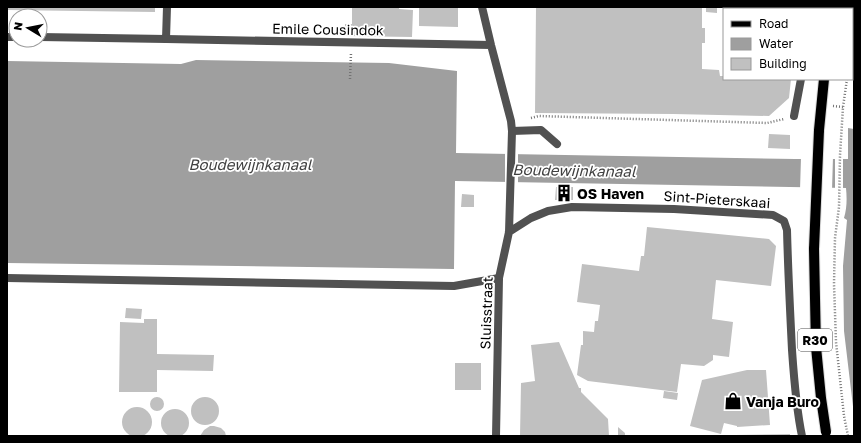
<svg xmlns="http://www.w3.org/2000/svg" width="861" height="443" font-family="'Golos Text',sans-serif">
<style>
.water{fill:#9f9f9f}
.pier{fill:#fff}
.building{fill:#c0c0c0}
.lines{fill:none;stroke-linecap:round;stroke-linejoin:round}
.primary-casing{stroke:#dbdbdb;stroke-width:12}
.path{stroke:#737373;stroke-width:2.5;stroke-dasharray:1 2;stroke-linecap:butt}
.service{stroke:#515151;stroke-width:8}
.minor{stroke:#515151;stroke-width:8}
.primary{stroke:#000;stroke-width:10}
.primary-bridge-casing{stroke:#dbdbdb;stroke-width:12;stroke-linecap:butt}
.primary-bridge{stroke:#000;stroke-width:10}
.labels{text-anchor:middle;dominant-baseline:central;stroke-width:3.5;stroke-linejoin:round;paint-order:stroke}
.shield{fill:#fff;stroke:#4c4c4c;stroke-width:1}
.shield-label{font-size:13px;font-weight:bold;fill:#000}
.street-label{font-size:14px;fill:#000;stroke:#fff}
.poi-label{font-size:14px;font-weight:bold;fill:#000;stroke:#fff;text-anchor:start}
.water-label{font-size:15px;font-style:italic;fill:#404040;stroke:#fff}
</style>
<rect width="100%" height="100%" fill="#fff"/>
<path class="water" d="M 196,60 L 389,63 L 457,71 L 456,153 L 795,159 L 848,159 L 848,128 L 854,129 L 854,415 L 844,331 L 843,266 L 847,220 L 844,218 C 847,208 847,198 846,188 L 455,181 L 454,269 L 7,263 L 7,61 L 181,64 Z"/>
<path class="pier" d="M 505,152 L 518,152 L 518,184 L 505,184 Z
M 801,157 L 833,157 L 832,190 L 800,190 Z
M 835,159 L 843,159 L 843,188 L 835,188 Z"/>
<path class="building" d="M 7,7 L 155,7 L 155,12 L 7,10 Z
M 352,7 L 399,7 L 399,9 L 413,10 L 412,37 L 345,36 L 345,24 L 352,24 Z
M 419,7 L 458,7 L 458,27 L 419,26 Z
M 536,7 L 702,7 L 702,28 L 705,28 L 705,43 L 702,43 L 702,69 L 719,70 L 720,76 L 724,76 L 724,79 L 791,79 L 789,98 L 769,116 L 673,114 L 535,113 Z
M 706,7 L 717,7 L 717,13 L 706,12 Z
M 751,7 L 779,7 L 784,8 L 784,9 L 750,9 Z
M 769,134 L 790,135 L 790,149 L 768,148 Z
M 556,187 L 573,187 L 573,200 L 555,200 Z
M 462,194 L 474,195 L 474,207 L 461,207 Z
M 647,227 L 769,239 L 776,246 L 771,286 L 716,280 L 712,319 L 733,322 L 729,357 L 713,355 L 713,360 L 704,366 L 681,364 L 677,392 L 588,381 L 577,375 L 581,345 L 583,345 L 583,331 L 594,332 L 595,321 L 598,321 L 600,305 L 577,302 L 582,264 L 639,271 L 641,256 L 644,256 Z
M 126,308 L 142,309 L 141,319 L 125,318 Z
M 144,319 L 157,319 L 157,354 L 214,355 L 213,371 L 157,370 L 157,392 L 119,392 L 120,322 L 144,323 Z
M 559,342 L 579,388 L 581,388 L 581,392 L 608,419 L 609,436 L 520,436 L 521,383 L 535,381 L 531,345 Z
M 455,363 L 481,363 L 481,390 L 455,390 Z
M 747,370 L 766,370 L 770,425 L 737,427 L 737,426 L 724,423 L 721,434 L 690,426 L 702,380 Z
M 664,391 L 678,393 L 677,400 L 663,398 Z
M150 404a7 7 0 1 1 14 0a7 7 0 1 1-14 0Z
M191 411a14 14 0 1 1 28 0a14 14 0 1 1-28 0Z
M122 422a15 15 0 1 1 30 0a15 15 0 1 1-30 0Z
M161 423a14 14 0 1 1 28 0a14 14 0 1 1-28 0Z
M 210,426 L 214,426 L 221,428 L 225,432 L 226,436 L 200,436 L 204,430 Z
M 618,427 L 625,433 L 625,436 L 618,436 Z
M 790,434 L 790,436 L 735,436 L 735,435 Z"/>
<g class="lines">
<g class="primary-casing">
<path id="primary" d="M 836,9 L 836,7
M 814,249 L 819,130"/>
</g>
<path class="path" d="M 852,45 L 854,31
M 350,79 L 351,53
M 847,79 L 843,107 L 840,155 L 839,207 L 835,238 L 834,284 L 836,342 L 844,416 L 848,436
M 833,106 L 843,107
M 531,118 L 539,116 L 767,123 L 784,119"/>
<path class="service" d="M 7,37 L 16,37
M 40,37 L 166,39 L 167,7
M 512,131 L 541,130 L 557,144
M 7,278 L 454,286 L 499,278"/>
<path class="minor" d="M 482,7 L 491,45 L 511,121 L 512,131 L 509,232 L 499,278 L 496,436
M 812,9 L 812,7
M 166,39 L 491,45
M 794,116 L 801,79
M 509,232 L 531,218 L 548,211 L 572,207 L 674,209 L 773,215 L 784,221 L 787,230 C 788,270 790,310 792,350 C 794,379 796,408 802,436"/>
<use href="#primary" class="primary"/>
<g class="primary-bridge-casing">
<path id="primary-bridge" d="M 819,130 L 824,79
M 814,249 L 816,347 L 821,398 L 826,432"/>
</g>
<use href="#primary-bridge" class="primary-bridge"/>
</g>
<defs>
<g id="building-bare" transform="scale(1.38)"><path d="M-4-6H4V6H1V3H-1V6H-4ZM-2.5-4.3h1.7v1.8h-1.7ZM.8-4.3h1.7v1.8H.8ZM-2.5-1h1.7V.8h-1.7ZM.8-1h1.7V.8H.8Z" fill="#000" stroke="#fff" stroke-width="2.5" paint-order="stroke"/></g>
<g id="shop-bare" transform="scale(1.38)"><path d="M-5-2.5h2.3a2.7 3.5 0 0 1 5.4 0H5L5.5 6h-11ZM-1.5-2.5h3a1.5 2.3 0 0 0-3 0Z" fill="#000" stroke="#fff" stroke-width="2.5" paint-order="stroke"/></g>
</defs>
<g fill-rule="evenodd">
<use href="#building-bare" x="564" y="193"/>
<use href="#shop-bare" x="733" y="401"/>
</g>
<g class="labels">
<rect class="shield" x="798" y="329" width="34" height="22" rx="3"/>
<g class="shield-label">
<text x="815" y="340">R30</text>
</g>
<g class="street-label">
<text transform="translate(328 29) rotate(1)">Emile Cousindok</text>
<text transform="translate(717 199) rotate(4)">Sint-Pieterskaai</text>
<text transform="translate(486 313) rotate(-88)">Sluisstraat</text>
</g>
<g class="poi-label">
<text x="577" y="193">OS Haven</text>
<text x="746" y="401">Vanja Buro</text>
</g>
<g class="water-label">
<text x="250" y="164">Boudewijnkanaal</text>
<text transform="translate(574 170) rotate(1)">Boudewijnkanaal</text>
</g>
</g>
<rect width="861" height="443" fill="none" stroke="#000000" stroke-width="16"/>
<rect x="723" y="8" width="130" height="72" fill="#ffffff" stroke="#999999"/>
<rect x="731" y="21" width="20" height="6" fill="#000000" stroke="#999999"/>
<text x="759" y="28" font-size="12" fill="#000000">Road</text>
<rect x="731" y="38" width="20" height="12" fill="#9f9f9f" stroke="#999999"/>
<text x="759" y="48" font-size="12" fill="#000000">Water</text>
<rect x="731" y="58" width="20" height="12" fill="#c0c0c0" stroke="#999999"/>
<text x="759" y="68" font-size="12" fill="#000000">Building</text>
<g transform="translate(28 28) rotate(280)"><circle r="19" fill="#ffffff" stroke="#999999"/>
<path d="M0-3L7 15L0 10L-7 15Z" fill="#000000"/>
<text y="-6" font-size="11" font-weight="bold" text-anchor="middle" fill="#000000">N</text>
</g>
</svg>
